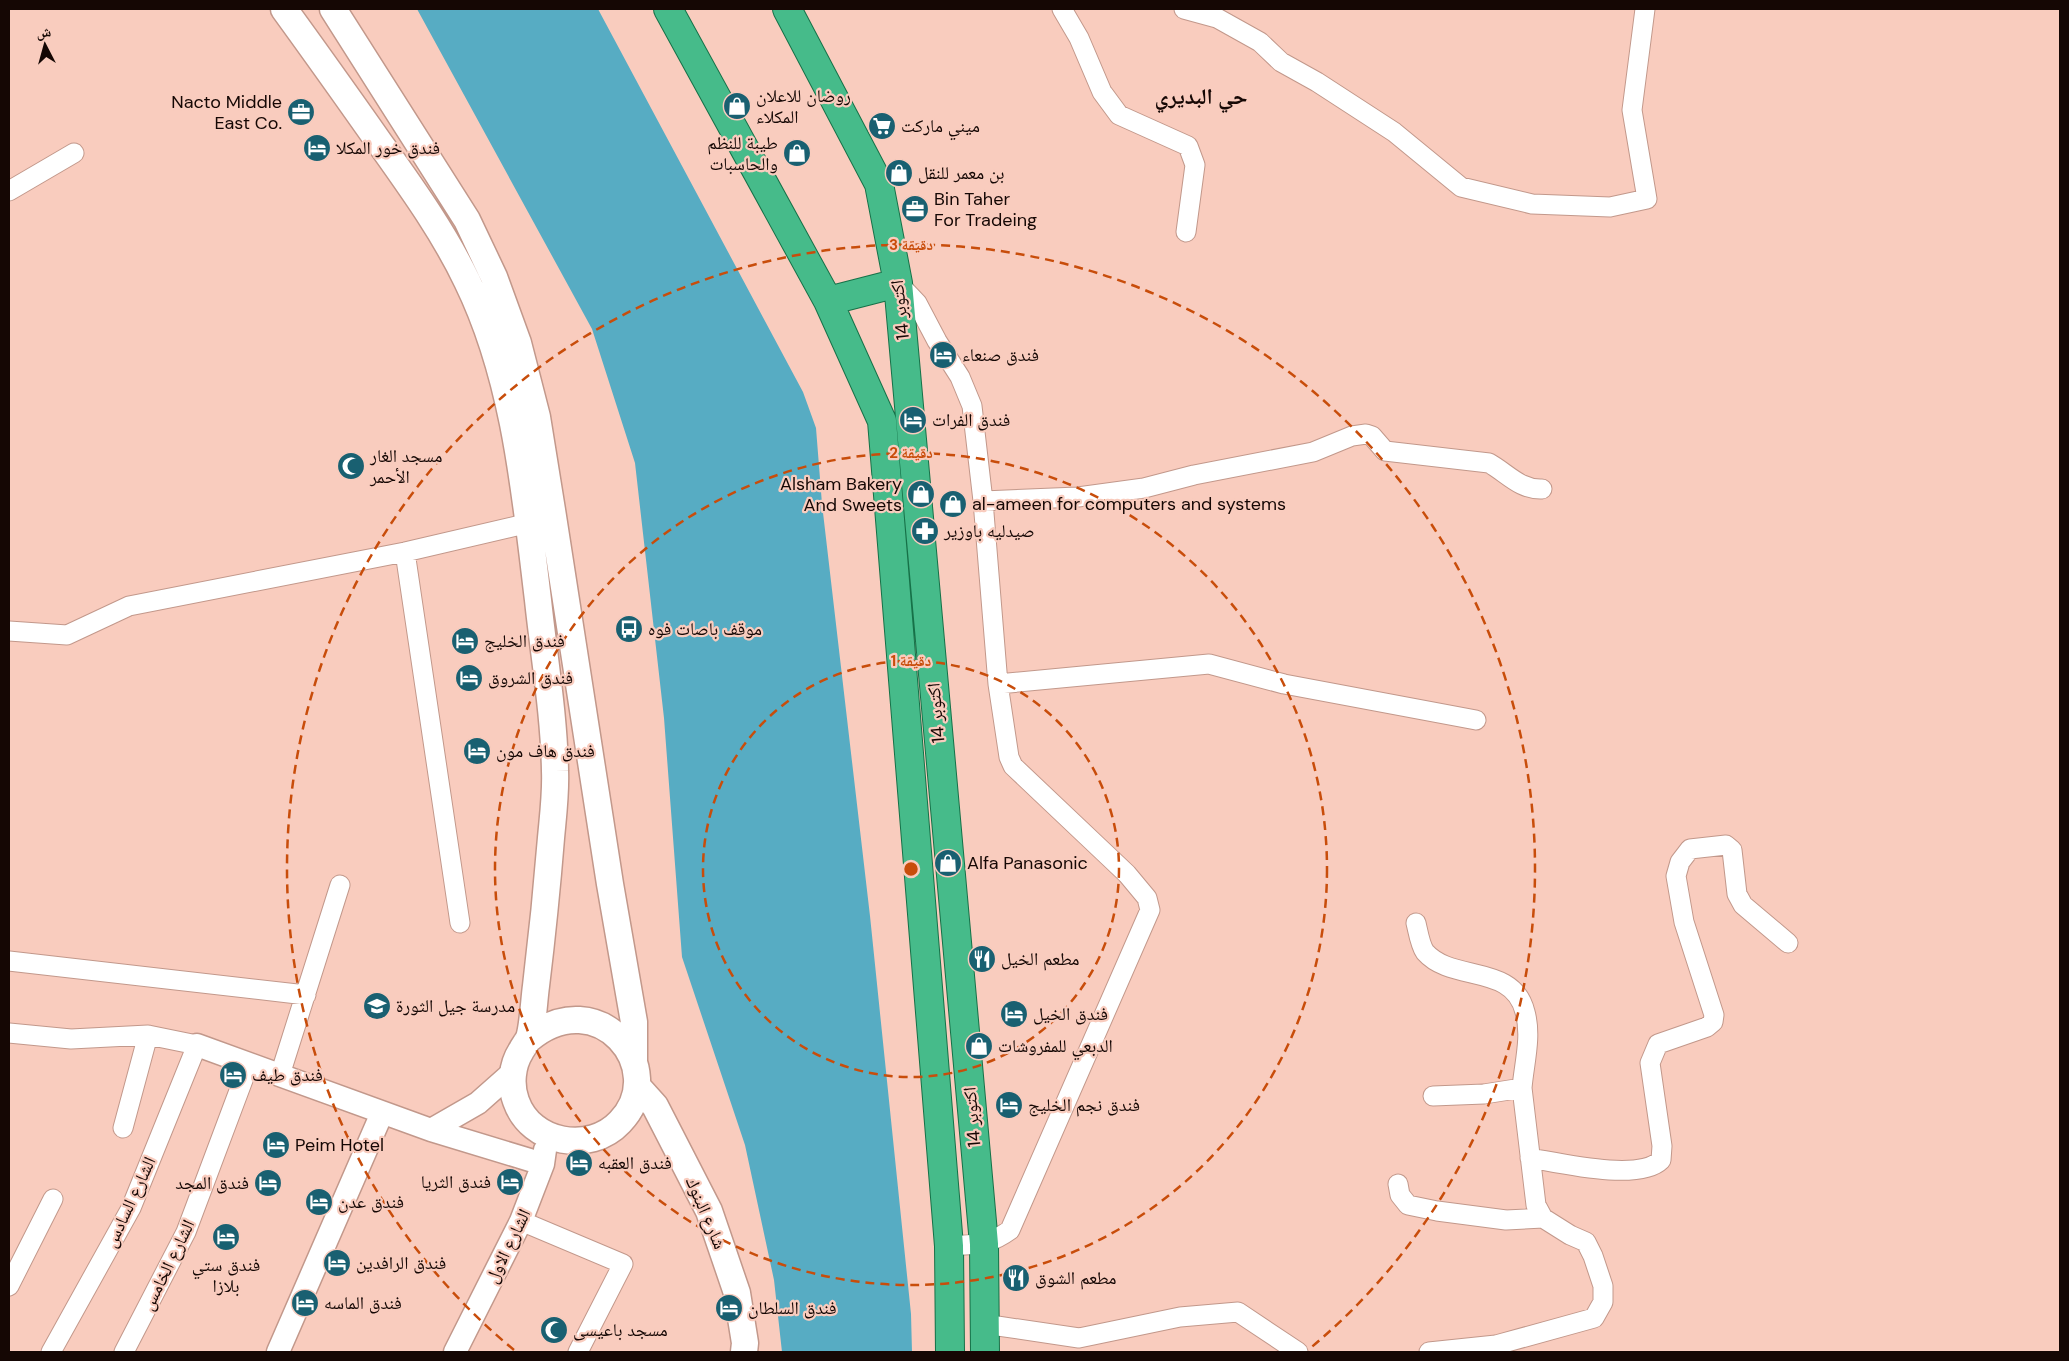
<svg xmlns="http://www.w3.org/2000/svg" width="2069" height="1361" font-family="'DM Sans','Noto Naskh Arabic',sans-serif">
<style>
.water{fill:#57acc3}
.lines{fill:none;stroke-linecap:round;stroke-linejoin:round}
.minor-casing{stroke:#c2988b;stroke-width:21}
.tertiary-casing{stroke:#c2988b;stroke-width:25}
.secondary-casing{stroke:#c2988b;stroke-width:29}
.trunk-casing{stroke:#167148;stroke-width:30}
.minor{stroke:#fff;stroke-width:19}
.tertiary{stroke:#fff;stroke-width:22}
.secondary{stroke:#fff;stroke-width:26}
.trunk{stroke:#46bb8a;stroke-width:28}
.ring{fill:none;stroke:#c84d0b;stroke-width:2.5;stroke-dasharray:9 6}
.labels{text-anchor:middle;dominant-baseline:central;stroke-width:4.5;stroke-linejoin:round;paint-order:stroke}
.poi-label{font-size:18px;fill:#150704;stroke:#f9ccbe;text-anchor:start}
.street-label{font-size:18px;fill:#150704;stroke:#f9ccbe}
.district-label{font-size:22px;font-weight:bold;fill:#150704;stroke:#f9ccbe}
.centre{fill:#c84d0b;stroke:#f9ccbe;stroke-width:2.5}
.ring-label{font-size:15px;text-anchor:middle;font-weight:bold;fill:#c84d0b;stroke:#f9ccbe;stroke-width:4.5;stroke-linejoin:round;paint-order:stroke}
</style>
<rect width="100%" height="100%" fill="#f9ccbe"/>
<path class="water" d="M 417,9 L 598,9 L 803,392 L 816,428 L 822,504 L 870,916 L 911,1314 L 912,1352 L 782,1352 L 774,1280 L 745,1145 L 682,957 L 664,718 L 635,463 L 592,329 Z"/>
<g class="lines">
<g class="minor-casing">
<path id="minor" d="M 1062,9 L 1079,38 L 1102,92 L 1119,115 L 1188,146 L 1195,165 L 1186,232
M 1184,9 L 1217,18 L 1260,42 L 1281,62 L 1317,82 L 1394,132 L 1461,187 L 1532,204 L 1610,207 L 1647,199 L 1632,110 L 1645,9
M 9,191 L 74,153
M 898,283 L 917,303 L 937,341 L 960,377 L 972,406 L 983,501 L 998,684
M 983,501 L 1078,497 L 1144,488 L 1194,475 L 1313,452 L 1352,436 L 1366,434 L 1372,436 L 1385,451 L 1489,463 C 1507,473 1520,490 1542,489
M 405,552 L 460,923
M 9,631 L 67,635 L 129,606 L 405,552 L 529,523
M 1416,923 C 1418,931 1420,945 1425,952 C 1452,983 1513,963 1525,1012 C 1532,1036 1524,1064 1522,1088
M 9,961 L 306,995
M 9,1033 L 71,1039 L 148,1035 L 197,1045 L 131,1208 L 51,1352
M 280,1075 L 340,885
M 123,1128 L 148,1035
M 1530,1158 C 1560,1163 1639,1182 1661,1160 L 1662,1146 L 1650,1063 L 1658,1044 L 1707,1027 L 1713,1022 L 1714,1015 L 1684,922 L 1676,876 L 1680,862 L 1690,849 L 1726,845 L 1732,850 L 1737,894 L 1743,905 L 1788,943
M 1398,1184 L 1400,1195 L 1408,1205 L 1437,1211 L 1506,1220 L 1543,1218
M 521,1221 L 623,1264 L 578,1352
M 949,1246 C 976,1244 988,1246 1010,1230 L 1150,910 L 1147,898 L 1127,874 L 1013,766 L 1009,757 L 998,684 L 1209,664 L 1284,684 L 1476,720
M 9,1286 L 53,1199
M 984,1324 L 1079,1338 L 1180,1317 L 1238,1312 L 1298,1352
M 124,1352 L 186,1232 L 249,1064
M 1429,1352 L 1496,1345 L 1594,1318 L 1603,1302 L 1603,1286 L 1593,1256 L 1586,1242 L 1570,1235 L 1543,1218 L 1536,1205 L 1522,1088 L 1484,1094 L 1433,1096"/>
</g>
<g class="tertiary-casing">
<path id="tertiary" d="M 197,1045 L 431,1130 L 543,1164
M 431,1130 L 478,1103 L 513,1072
M 278,1352 L 382,1113
M 455,1352 L 521,1221 L 543,1164 L 545,1150"/>
</g>
<g class="secondary-casing">
<path id="secondary" d="M 284,9 C 316,53 348,98 379,142 C 411,187 443,231 467,281 C 515,379 525,493 538,600 C 544,657 554,714 555,771 C 556,793 553,816 551,838 C 547,888 542,937 536,986 C 534,1000 533,1026 529,1038 C 529,1039 521,1050 521,1051 C 512,1065 510,1085 516,1101 C 531,1144 590,1154 620,1122 C 671,1069 598,981 529,1039
M 333,9 L 467,220 L 494,277 L 518,343 L 537,417 L 552,510 L 610,884 L 634,1022 L 634,1063
M 637,1086 L 655,1106 L 709,1211 L 737,1293 L 745,1343 L 744,1352"/>
</g>
<g class="trunk-casing">
<path id="trunk" d="M 668,9 L 828,301 L 882,421 L 949,1246 L 950,1352
M 787,9 L 879,184 L 898,283 L 984,1244 L 985,1352
M 828,301 L 898,283"/>
</g>
<use href="#minor" class="minor"/>
<use href="#tertiary" class="tertiary"/>
<use href="#secondary" class="secondary"/>
<use href="#trunk" class="trunk"/>
</g>
<g class="ring">
<circle cx="911" cy="869" r="208"/>
<circle cx="911" cy="869" r="416"/>
<path d="M514 1350A624 624 0 1 1 1308 1350"/>
</g>
<defs>
<g id="shop-disc" transform="scale(1.4375)"><circle r="9.5" fill="#196071" stroke="#f9ccbe"/><path d="M-5-2.5h2.3a2.7 3.5 0 0 1 5.4 0H5L5.5 6h-11ZM-1.5-2.5h3a1.5 2.3 0 0 0-3 0Z" fill="#fff"/></g>
<g id="office-disc" transform="scale(1.4375)"><circle r="9.5" fill="#196071" stroke="#f9ccbe"/><path d="M-6-3h4V-5.5h4V-3h4V5H-6ZM-1-4.5V-3h2v-1.5ZM-6 0V1H6V0Z" fill="#fff"/></g>
<g id="supermarket-disc" transform="scale(1.4375)"><circle r="9.5" fill="#196071" stroke="#f9ccbe"/><path d="M-6-5.5h2.5l.6 2H6L4.5 2H-2.5L-4.4-4H-6ZM-1.5 3.2a1.3 1.3 0 1 0 .1 0ZM3 3.2a1.3 1.3 0 1 0 .1 0Z" fill="#fff"/></g>
<g id="hotel-disc" transform="scale(1.4375)"><circle r="9.5" fill="#196071" stroke="#f9ccbe"/><path d="M-6-4.5h1.5V1H6V5H4.5V3h-9V5H-6ZM-4 0a1.8 1.8 0 1 1 3.6 0ZM.5 0V-2.5h3Q6-2.5 6 0Z" fill="#fff"/></g>
<g id="mosque-disc" transform="scale(1.4375)"><circle r="9.5" fill="#196071" stroke="#f9ccbe"/><path d="M3.5-4.9A6 6 0 1 0 3.5 4.9A5 5 0 1 1 3.5-4.9Z" fill="#fff"/></g>
<g id="pharmacy-disc" transform="scale(1.4375)"><circle r="9.5" fill="#196071" stroke="#f9ccbe"/><path d="M-2-6h4v4h4v4h-4v4h-4v-4h-4v-4h4Z" fill="#fff"/></g>
<g id="bus-disc" transform="scale(1.4375)"><circle r="9.5" fill="#196071" stroke="#f9ccbe"/><path d="M-5-6H5V4H4V6H2V4H-2V6H-4V4H-5ZM-3.5-4V0h7V-4ZM-3.5 1.2v1.5H-2V1.2ZM2 1.2v1.5H3.5V1.2Z" fill="#fff"/></g>
<g id="restaurant-disc" transform="scale(1.4375)"><circle r="9.5" fill="#196071" stroke="#f9ccbe"/><path d="M-5-6h1v4h1v-4h1v4h1v-4h1v5L-1.5 .5V6h-2V.5L-5-1ZM5-6V6H3V1.5H1.5Q1.5-4 5-6Z" fill="#fff"/></g>
<g id="school-disc" transform="scale(1.4375)"><circle r="9.5" fill="#196071" stroke="#f9ccbe"/><path d="M0-5L7-2L0 1L-7-2ZM-4 1L0 2.5L4 1V4Q0 6-4 4Z" fill="#fff"/></g>
</defs>
<g fill-rule="evenodd">
<use href="#shop-disc" x="737" y="106"/>
<use href="#office-disc" x="301" y="112"/>
<use href="#supermarket-disc" x="882" y="126"/>
<use href="#hotel-disc" x="317" y="148"/>
<use href="#shop-disc" x="797" y="153"/>
<use href="#shop-disc" x="899" y="173"/>
<use href="#office-disc" x="915" y="209"/>
<use href="#hotel-disc" x="943" y="355"/>
<use href="#hotel-disc" x="913" y="420"/>
<use href="#mosque-disc" x="351" y="466"/>
<use href="#shop-disc" x="921" y="494"/>
<use href="#shop-disc" x="953" y="504"/>
<use href="#pharmacy-disc" x="925" y="531"/>
<use href="#bus-disc" x="629" y="629"/>
<use href="#hotel-disc" x="465" y="641"/>
<use href="#hotel-disc" x="469" y="678"/>
<use href="#hotel-disc" x="477" y="751"/>
<use href="#shop-disc" x="948" y="863"/>
<use href="#restaurant-disc" x="982" y="959"/>
<use href="#school-disc" x="377" y="1006"/>
<use href="#hotel-disc" x="1014" y="1014"/>
<use href="#shop-disc" x="979" y="1046"/>
<use href="#hotel-disc" x="233" y="1075"/>
<use href="#hotel-disc" x="1009" y="1105"/>
<use href="#hotel-disc" x="276" y="1145"/>
<use href="#hotel-disc" x="579" y="1163"/>
<use href="#hotel-disc" x="510" y="1182"/>
<use href="#hotel-disc" x="268" y="1183"/>
<use href="#hotel-disc" x="319" y="1202"/>
<use href="#hotel-disc" x="226" y="1237"/>
<use href="#hotel-disc" x="337" y="1263"/>
<use href="#restaurant-disc" x="1016" y="1278"/>
<use href="#hotel-disc" x="305" y="1303"/>
<use href="#hotel-disc" x="729" y="1308"/>
<use href="#mosque-disc" x="554" y="1330"/>
</g>
<g class="labels">
<g class="poi-label">
<text x="756" y="96">روضان للاعلان<tspan x="756" dy="21">المكلاء</tspan></text>
<text x="282" y="102" text-anchor="end">Nacto Middle<tspan x="282" dy="21">East Co.</tspan></text>
<text x="901" y="126">ميني ماركت</text>
<text x="778" y="143" text-anchor="end">طيبة للنظم<tspan x="778" dy="21">والحاسبات</tspan></text>
<text x="336" y="148">فندق خور المكلا</text>
<text x="918" y="173">بن معمر للنقل</text>
<text x="934" y="199">Bin Taher<tspan x="934" dy="21">For Tradeing</tspan></text>
<text x="962" y="355">فندق صنعاء</text>
<text x="932" y="420">فندق الفرات</text>
<text x="370" y="456">مسجد الغار<tspan x="370" dy="21">الأحمر</tspan></text>
<text x="902" y="484" text-anchor="end">Alsham Bakery<tspan x="902" dy="21">And Sweets</tspan></text>
<text x="972" y="504">al-ameen for computers and systems</text>
<text x="944" y="531">صيدليه باوزير</text>
<text x="648" y="629">موقف باصات فوه</text>
<text x="484" y="641">فندق الخليج</text>
<text x="488" y="678">فندق الشروق</text>
<text x="496" y="751">فندق هاف مون</text>
<text x="967" y="863">Alfa Panasonic</text>
<text x="1001" y="959">مطعم الخيل</text>
<text x="396" y="1006">مدرسة جيل الثورة</text>
<text x="1033" y="1014">فندق الخيل</text>
<text x="998" y="1046">الدبعي للمفروشات</text>
<text x="252" y="1075">فندق طيف</text>
<text x="1028" y="1105">فندق نجم الخليج</text>
<text x="295" y="1145">Peim Hotel</text>
<text x="598" y="1163">فندق العقبه</text>
<text x="491" y="1182" text-anchor="end">فندق الثريا</text>
<text x="249" y="1183" text-anchor="end">فندق المجد</text>
<text x="338" y="1202">فندق عدن</text>
<text x="356" y="1263">فندق الرافدين</text>
<text x="226" y="1265" text-anchor="middle">فندق ستي<tspan x="226" dy="21">بلازا</tspan></text>
<text x="1035" y="1278">مطعم الشوق</text>
<text x="324" y="1303">فندق الماسه</text>
<text x="748" y="1308">فندق السلطان</text>
<text x="573" y="1330">مسجد باعيسى</text>
</g>
<g class="street-label">
<text transform="translate(900 310) rotate(-96)">14 اكتوبر</text>
<text transform="translate(936 713) rotate(-95)">14 اكتوبر</text>
<text transform="translate(972 1117) rotate(-95)">14 اكتوبر</text>
<text transform="translate(130 1202) rotate(-65)">الشارع السادس</text>
<text transform="translate(706 1213) rotate(67)">شارع البنوك</text>
<text transform="translate(508 1246) rotate(-64)">الشارع الاول</text>
<text transform="translate(168 1265) rotate(-64)">الشارع الخامس</text>
</g>
<g class="district-label">
<text x="1201" y="96">حي البديري</text>
</g>
</g>
<circle cx="911" cy="869" r="8" class="centre"/>
<g class="ring-label">
<text x="911" y="250">3 دقيقة</text>
<text x="911" y="458">2 دقيقة</text>
<text x="911" y="666">1 دقيقة</text>
</g>
<rect width="2069" height="1361" fill="none" stroke="#150704" stroke-width="20"/>
<g transform="translate(45 45) rotate(354)" stroke="#f9ccbe" stroke-width="4" paint-order="stroke">
<path d="M0-4L9 19L0 12L-9 19Z" fill="#150704"/>
<text y="-8" font-size="14" font-weight="bold" text-anchor="middle" fill="#150704">ش</text>
</g>
</svg>
